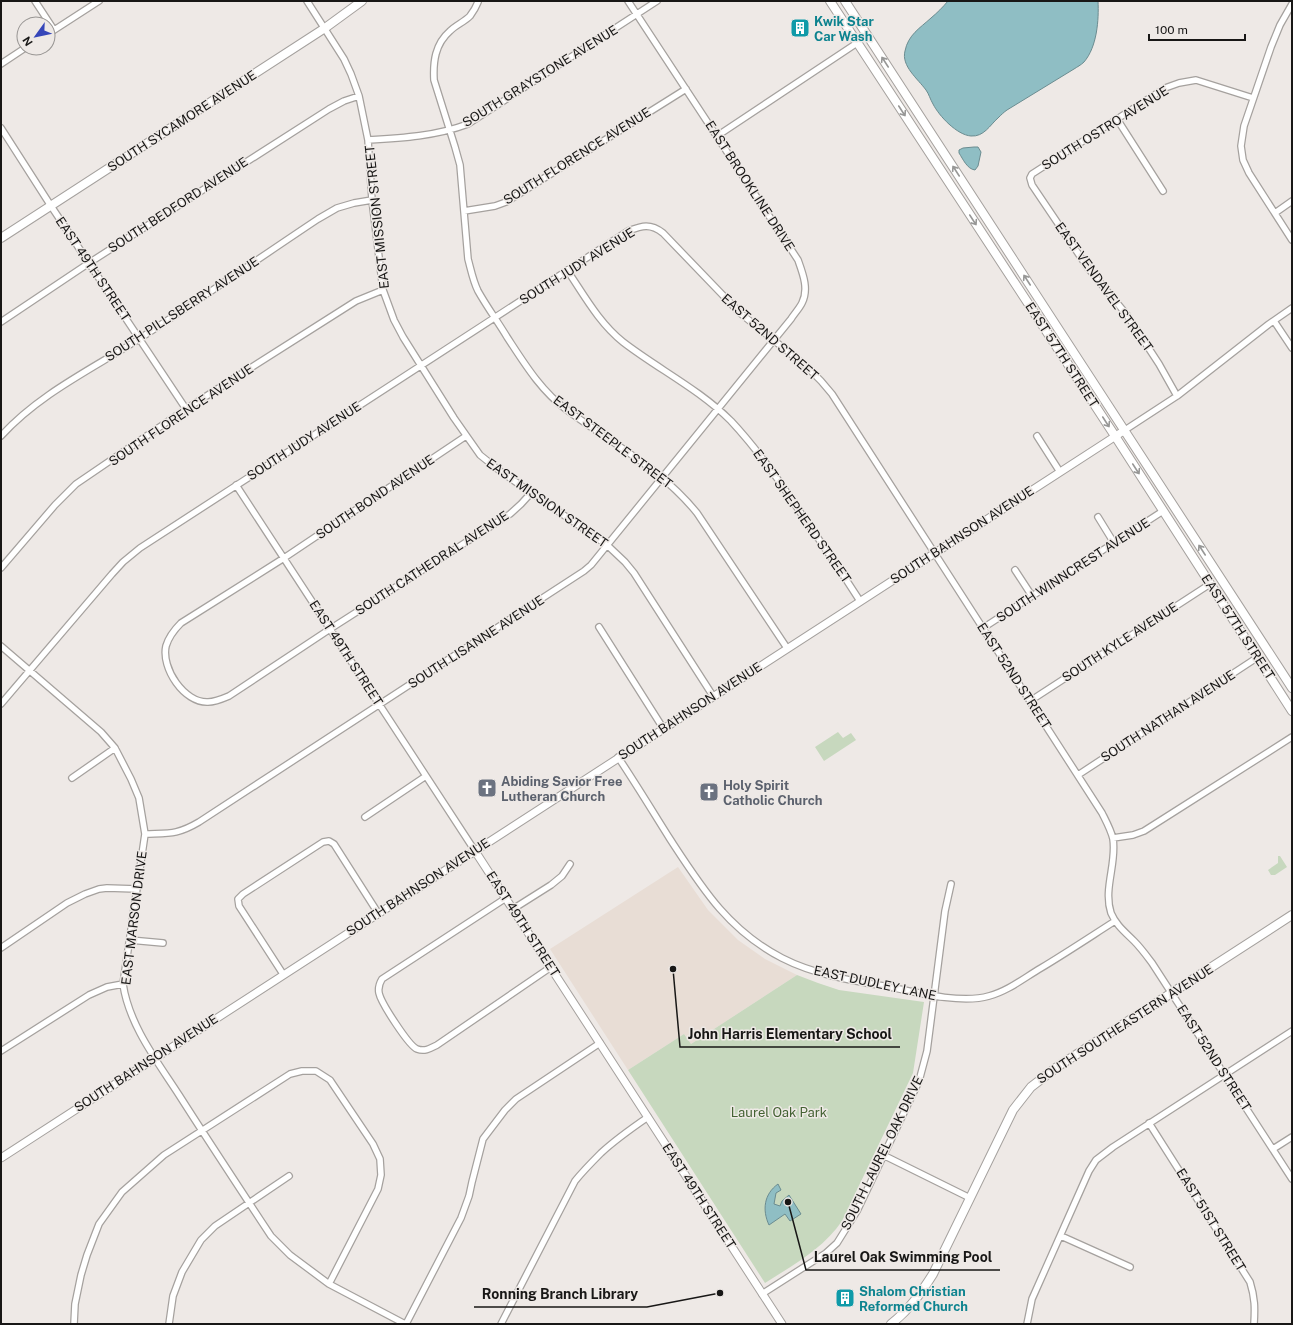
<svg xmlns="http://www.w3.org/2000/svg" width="1293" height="1325" font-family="'Public Sans',sans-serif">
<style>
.built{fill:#e8ddd5}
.green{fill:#c7d8be}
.water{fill:#8fbec4;stroke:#6b8c90}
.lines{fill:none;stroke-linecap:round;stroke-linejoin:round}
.minor-casing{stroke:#a5a19e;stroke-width:8}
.tertiary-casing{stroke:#a5a19e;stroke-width:9}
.secondary-casing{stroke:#a5a19e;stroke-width:10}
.minor{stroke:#fff;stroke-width:5.5}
.tertiary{stroke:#fff;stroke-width:7}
.secondary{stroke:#fff;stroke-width:8}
.oneway{stroke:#979796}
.labels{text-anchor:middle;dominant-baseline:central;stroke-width:3;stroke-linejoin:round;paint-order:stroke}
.culture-label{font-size:13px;font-weight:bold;fill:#0d838f;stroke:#eee9e6;text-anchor:start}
.street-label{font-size:13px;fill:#181716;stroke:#eee9e6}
.worship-label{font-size:13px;font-weight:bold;fill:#5b616d;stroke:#eee9e6;text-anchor:start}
.park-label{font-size:13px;fill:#446233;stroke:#eee9e6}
.leader{fill:none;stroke:#181716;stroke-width:1.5}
.callout-dot{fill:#181716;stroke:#eee9e6;stroke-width:1.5}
.callout-label{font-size:14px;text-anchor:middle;font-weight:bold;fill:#181716;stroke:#eee9e6;stroke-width:3;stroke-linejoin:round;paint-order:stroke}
</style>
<rect width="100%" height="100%" fill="#eee9e6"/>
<path class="built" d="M 678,867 L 708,910 L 738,940 L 765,959 L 797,975 L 691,1044 L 684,1034 L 628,1070 L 550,949 Z"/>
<path class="green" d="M 838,732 L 843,738 L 851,733 L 856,740 L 824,761 L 815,747 Z
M 1278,856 L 1280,856 L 1287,867 L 1275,875 L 1271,875 L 1268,870 L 1278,863 Z
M 797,975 L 818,983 L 839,990 L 924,1002 L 913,1073 L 842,1221 C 823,1249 793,1265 765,1283 L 628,1070 L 684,1034 L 691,1044 Z"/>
<path class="water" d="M 948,1 L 1098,1 C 1099,20 1097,47 1084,62 C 1081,65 1077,67 1074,69 L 1007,110 C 1004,112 1001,115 998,118 C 990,125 984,137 971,136 C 957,135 939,116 933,104 C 930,99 929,94 926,90 C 918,79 901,66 905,51 C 908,35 920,28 931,18 C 937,13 943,7 948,1 Z
M 974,147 L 978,147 L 981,152 L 978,166 L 975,170 C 967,169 963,159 959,153 L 959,150 L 963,148 Z
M 778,1184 L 781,1190 L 776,1193 L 774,1204 L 780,1206 L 782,1201 L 789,1195 L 801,1214 L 790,1221 L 785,1214 L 769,1225 C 762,1210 764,1194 778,1184 Z"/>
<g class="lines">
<g class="minor-casing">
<path id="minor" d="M 35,1 L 54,30
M 307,1 L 344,59 L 351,74 L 359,96 L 368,140 L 372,200 L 383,290 L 394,320 L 403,337 L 454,418 L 480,455 L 500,471 L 607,545 L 625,562 L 634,573 L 713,696
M 478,2 C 476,7 473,12 470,16 C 464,22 456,25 450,31 C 435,44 433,62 434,80 L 455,147 L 460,165 L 468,259 C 471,270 473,281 478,291 C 487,307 498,322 507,337 C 524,363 541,391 567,410 C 611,443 662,469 697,513 L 787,648
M 1292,4 L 1280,25 L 1271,47 L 1244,126 L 1241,146 L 1243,160 L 1249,173 L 1292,240
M 48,34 L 99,1
M 1,64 L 25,48
M 1117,119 L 1163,191
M 1,128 L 51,206 L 186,409
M 717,136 L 857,43
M 368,140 C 403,138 436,136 468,124 L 657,1
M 464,211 L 495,206 L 506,202 L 686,89
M 1275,213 L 1292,201
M 567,270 C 584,295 599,323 623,342 C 658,369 699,389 731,421 C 759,451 782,484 804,518 C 823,545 842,573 860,601
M 1274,321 L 1292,348
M 1,322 L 89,263 L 329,109 L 344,101 L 359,96
M 1177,396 L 1159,364 L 1127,315 L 1088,268 L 1032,185 L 1030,178 L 1032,174 L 1165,88 L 1179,83 L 1196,80 L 1253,98
M 1125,430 L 1177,396 L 1269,324 L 1292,308
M 1,436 C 39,394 92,369 139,339 C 199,300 258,259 318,219 L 337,208 L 354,203 L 372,200
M 466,436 L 284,558 L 181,623 C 174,630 169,636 166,646 C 161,668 184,703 208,702 C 215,702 222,699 229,696 L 330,629 L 510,514 L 521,504 L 531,493
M 1037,436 L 1060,472
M 236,485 L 475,851
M 1098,517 L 1114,543
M 1,568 L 55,505 L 76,484 L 186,409 L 356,301 L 383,290
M 1015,570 L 1032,596
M 599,627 L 663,728
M 983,628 L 1163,511
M 1,646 L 101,732 L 115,748 L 131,779 L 139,798 L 145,834 L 123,984 C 129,1025 157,1061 179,1095 C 209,1142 240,1189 271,1236 L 290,1255 L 329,1284 L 405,1324
M 1030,701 L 1210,584
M 1,704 L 112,574 L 123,562 L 140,548 L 628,231 C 642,226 650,223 663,233 L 740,313 L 807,367 L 821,381 L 832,394 L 1102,813 C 1106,821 1111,830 1113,839 C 1117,863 1103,889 1111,913 C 1116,925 1125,932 1134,941 C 1141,948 1146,955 1152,963 L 1292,1179
M 618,757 C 636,784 653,812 670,839 C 702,888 728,930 782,958 C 815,975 854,981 890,987 C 918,993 962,1004 989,996 C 1008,991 1024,978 1041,968 C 1066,953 1090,937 1115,921
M 1078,775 L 1258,657
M 72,778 L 115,748
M 365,817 L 426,776
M 145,834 C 169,833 177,835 199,822 L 584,571 L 591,565 L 791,319 C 794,314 799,309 802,303 C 809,289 803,274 798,260 L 628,1
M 1113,838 L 1133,835 L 1144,831 L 1292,737
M 506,898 L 382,979 C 379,984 378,988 379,993 C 381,1003 409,1046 417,1049 C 425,1052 431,1048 437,1045 L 551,967
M 513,909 L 551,885 L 562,876 L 570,864
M 130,940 L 163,943
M 1,948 L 67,903 L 85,894 L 99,889 L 107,888 L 137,889
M 283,974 L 239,906 L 238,899 L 243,894 L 323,842 L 329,841 L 334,844 L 378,913
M 1,1051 L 89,995 L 107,987 L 123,984
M 1149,1123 L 1250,1282 C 1255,1298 1255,1308 1254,1324
M 1273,1149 L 1292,1137
M 883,1155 L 970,1198
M 1061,1236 L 1130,1267
M 762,1294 L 826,1253 L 837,1243 L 857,1211 L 919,1081 L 927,1051 L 945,911 L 951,884
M 74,1324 L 75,1304 L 81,1275 L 87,1255 L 99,1224 L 122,1192 L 164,1155 L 290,1074 L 302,1071 L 316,1071 L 330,1080 L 373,1144 L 380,1159 L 381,1175 L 378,1189 L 329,1284
M 169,1324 L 173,1296 L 182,1272 L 201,1240 L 215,1226 L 289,1176
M 406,1324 L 461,1218 L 469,1196 L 472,1182 L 483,1139 L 505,1110 L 516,1099 L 600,1043
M 501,1324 L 575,1181 C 583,1171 592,1162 601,1153 C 616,1139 632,1128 648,1117
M 1027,1324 L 1032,1299 L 1089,1171 L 1096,1160 L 1113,1147 L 1292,1031"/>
</g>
<g class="tertiary-casing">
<path id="tertiary" d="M 475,851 L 782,1324
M 1,1158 L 1125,430"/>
</g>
<g class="secondary-casing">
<path id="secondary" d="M 830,1 L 1115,436 L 1292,711
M 845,1 L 1292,688
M 1,238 L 325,28 L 362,1
M 891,1324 C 909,1310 921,1293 933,1274 L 1013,1110 L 1031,1087 L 1057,1067 L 1292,915"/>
</g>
<use href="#minor" class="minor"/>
<use href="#tertiary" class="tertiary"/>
<use href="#secondary" class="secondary"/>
</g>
<defs><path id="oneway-shaft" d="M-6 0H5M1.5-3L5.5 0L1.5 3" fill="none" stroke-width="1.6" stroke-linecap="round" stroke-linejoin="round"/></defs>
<g class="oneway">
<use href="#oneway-shaft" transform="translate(885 62) rotate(-123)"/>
<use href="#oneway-shaft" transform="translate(902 111) rotate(57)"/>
<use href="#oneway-shaft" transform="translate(956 171) rotate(-123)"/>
<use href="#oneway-shaft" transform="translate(973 220) rotate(57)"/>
<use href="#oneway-shaft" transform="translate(1027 280) rotate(-123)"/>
<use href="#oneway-shaft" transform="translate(1106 422) rotate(57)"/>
<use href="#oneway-shaft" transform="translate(1136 469) rotate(57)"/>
<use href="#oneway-shaft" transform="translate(1202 550) rotate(-123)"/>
</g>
<defs>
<g id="building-square" transform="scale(1)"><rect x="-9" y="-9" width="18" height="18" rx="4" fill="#0f9aa8" stroke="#eee9e6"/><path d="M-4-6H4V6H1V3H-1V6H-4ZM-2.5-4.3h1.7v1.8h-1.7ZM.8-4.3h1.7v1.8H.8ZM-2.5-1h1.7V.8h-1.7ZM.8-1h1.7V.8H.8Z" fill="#fff"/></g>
<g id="church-square" transform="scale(1)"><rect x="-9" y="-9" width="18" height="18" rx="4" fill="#6b7280" stroke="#eee9e6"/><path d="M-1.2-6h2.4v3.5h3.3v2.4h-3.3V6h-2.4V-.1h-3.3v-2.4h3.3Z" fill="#fff"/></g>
</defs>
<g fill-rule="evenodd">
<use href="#building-square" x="800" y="28"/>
<use href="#church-square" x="487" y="788"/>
<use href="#church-square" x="709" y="792"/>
<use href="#building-square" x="845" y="1298"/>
</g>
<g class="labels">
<g class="culture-label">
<text x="814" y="21">Kwik Star<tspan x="814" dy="15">Car Wash</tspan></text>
<text x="859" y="1291">Shalom Christian<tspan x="859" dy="15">Reformed Church</tspan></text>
</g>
<g class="street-label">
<text transform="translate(540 76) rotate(-32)">SOUTH GRAYSTONE AVENUE</text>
<text transform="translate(182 121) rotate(-33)">SOUTH SYCAMORE AVENUE</text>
<text transform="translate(1105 128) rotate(-32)">SOUTH OSTRO AVENUE</text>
<text transform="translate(577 156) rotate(-32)">SOUTH FLORENCE AVENUE</text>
<text transform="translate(750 186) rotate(57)">EAST BROOKLINE DRIVE</text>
<text transform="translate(178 205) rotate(-33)">SOUTH BEDFORD AVENUE</text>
<text transform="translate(377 217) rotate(-96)">EAST MISSION STREET</text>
<text transform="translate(577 266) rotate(-32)">SOUTH JUDY AVENUE</text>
<text transform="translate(93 269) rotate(56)">EAST 49TH STREET</text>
<text transform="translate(1104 287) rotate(54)">EAST VENDAVEL STREET</text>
<text transform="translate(182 309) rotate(-33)">SOUTH PILLSBERRY AVENUE</text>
<text transform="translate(770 337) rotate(41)">EAST 52ND STREET</text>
<text transform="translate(1062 355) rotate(57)">EAST 57TH STREET</text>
<text transform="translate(181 415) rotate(-34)">SOUTH FLORENCE AVENUE</text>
<text transform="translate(304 441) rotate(-33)">SOUTH JUDY AVENUE</text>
<text transform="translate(613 442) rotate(37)">EAST STEEPLE STREET</text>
<text transform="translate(375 497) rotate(-34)">SOUTH BOND AVENUE</text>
<text transform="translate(547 503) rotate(35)">EAST MISSION STREET</text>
<text transform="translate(802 516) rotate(55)">EAST SHEPHERD STREET</text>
<text transform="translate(962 535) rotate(-33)">SOUTH BAHNSON AVENUE</text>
<text transform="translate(432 563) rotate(-33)">SOUTH CATHEDRAL AVENUE</text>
<text transform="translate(1073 570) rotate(-33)">SOUTH WINNCREST AVENUE</text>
<text transform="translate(1238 627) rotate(57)">EAST 57TH STREET</text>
<text transform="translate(476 642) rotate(-33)">SOUTH LISANNE AVENUE</text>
<text transform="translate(1120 642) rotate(-33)">SOUTH KYLE AVENUE</text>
<text transform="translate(346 653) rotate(57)">EAST 49TH STREET</text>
<text transform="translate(1014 676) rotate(57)">EAST 52ND STREET</text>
<text transform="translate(690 711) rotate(-33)">SOUTH BAHNSON AVENUE</text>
<text transform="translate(1168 716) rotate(-33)">SOUTH NATHAN AVENUE</text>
<text transform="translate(418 887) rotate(-33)">SOUTH BAHNSON AVENUE</text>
<text transform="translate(134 918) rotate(-83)">EAST MARSON DRIVE</text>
<text transform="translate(523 924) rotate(57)">EAST 49TH STREET</text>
<text transform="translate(875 983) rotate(12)">EAST DUDLEY LANE</text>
<text transform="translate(1125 1024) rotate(-33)">SOUTH SOUTHEASTERN AVENUE</text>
<text transform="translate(1214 1058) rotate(57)">EAST 52ND STREET</text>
<text transform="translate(146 1063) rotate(-33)">SOUTH BAHNSON AVENUE</text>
<text transform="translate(882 1153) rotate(-64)">SOUTH LAUREL OAK DRIVE</text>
<text transform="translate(699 1196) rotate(57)">EAST 49TH STREET</text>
<text transform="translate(1211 1220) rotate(58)">EAST 51ST STREET</text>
</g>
<g class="worship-label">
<text x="501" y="781">Abiding Savior Free<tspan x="501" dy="15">Lutheran Church</tspan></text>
<text x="723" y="785">Holy Spirit<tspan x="723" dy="15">Catholic Church</tspan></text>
</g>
<g class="park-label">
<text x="779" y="1112">Laurel Oak Park</text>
</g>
</g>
<path class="leader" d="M673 969L680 1047H900M788 1202L806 1270H1000M720 1293L647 1307H474"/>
<g class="callout-dot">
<circle cx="673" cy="969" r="4"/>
<circle cx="788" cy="1202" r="4"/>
<circle cx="720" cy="1293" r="4"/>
</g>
<g class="callout-label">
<text x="790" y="1039">John Harris Elementary School</text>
<text x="903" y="1262">Laurel Oak Swimming Pool</text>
<text x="560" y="1299">Ronning Branch Library</text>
</g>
<rect width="1293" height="1325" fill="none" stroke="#181716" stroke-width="4"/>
<g transform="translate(36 36) rotate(237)"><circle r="19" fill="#eee9e6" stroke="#989593"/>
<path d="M0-3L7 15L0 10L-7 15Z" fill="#3646b9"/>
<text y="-6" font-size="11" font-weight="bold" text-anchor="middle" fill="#181716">N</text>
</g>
<path d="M1149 34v6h96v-6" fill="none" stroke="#181716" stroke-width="2"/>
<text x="1155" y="34" font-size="12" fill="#181716" stroke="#eee9e6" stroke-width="3" paint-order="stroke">100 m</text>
</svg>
